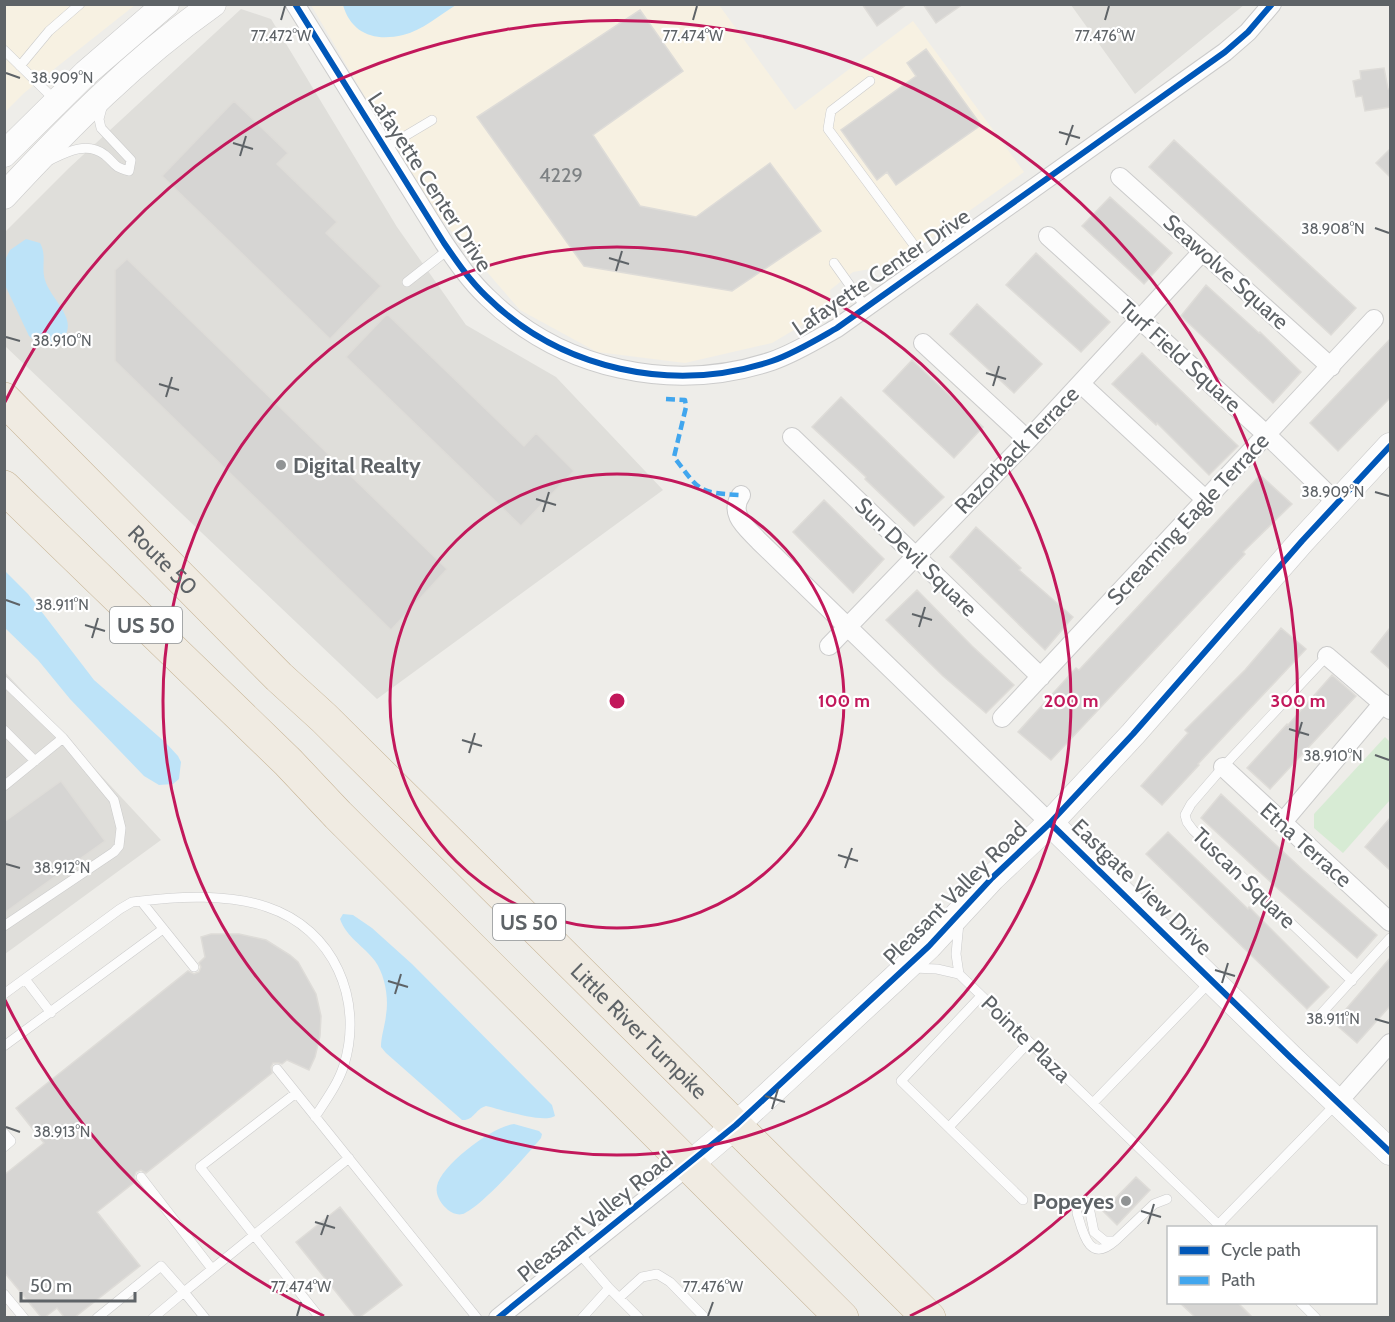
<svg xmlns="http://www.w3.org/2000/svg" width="1395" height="1322" font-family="Cabin,sans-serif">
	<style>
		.commercial { fill: #f7f1e2 }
		.industrial { fill: #dfdeda }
		.green { fill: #d7ebd4 }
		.water { fill: #bde3f8 }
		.building { fill: #d6d5d3; stroke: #dedcd8; stroke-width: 1.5 }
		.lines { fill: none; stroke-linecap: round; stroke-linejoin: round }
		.lane-casing { stroke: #cbcbcb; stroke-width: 10 }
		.street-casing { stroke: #cbcbcb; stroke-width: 20 }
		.secondary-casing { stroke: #cbcbcb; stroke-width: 27 }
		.highway-casing { stroke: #c7b495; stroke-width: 34 }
		.lane { stroke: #fcfcfc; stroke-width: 9 }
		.street { stroke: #fcfcfc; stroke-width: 18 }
		.secondary { stroke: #fcfcfc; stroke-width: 26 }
		.highway { stroke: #f0ebe2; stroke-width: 33 }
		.quiet { stroke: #41a6ee; stroke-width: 4.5; stroke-dasharray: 9 4.5; stroke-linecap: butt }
		.cycleway-casing { stroke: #fff; stroke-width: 10 }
		.cycleway { stroke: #0057b8; stroke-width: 6 }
		.ticks { fill: none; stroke: #5e6367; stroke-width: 2 }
		.ring { fill: none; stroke: #c2185b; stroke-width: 3 }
		.poi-dot { fill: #909394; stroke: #fff; stroke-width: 2 }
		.labels { text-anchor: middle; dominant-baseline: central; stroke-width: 4.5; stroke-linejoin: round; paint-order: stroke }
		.number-label { font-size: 20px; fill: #7d8183 }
		.shield { fill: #fff; stroke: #8e9295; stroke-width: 1.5 }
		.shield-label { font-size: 21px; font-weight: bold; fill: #5e6367 }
		.street-label { font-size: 22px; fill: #5e6367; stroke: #fff }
		.poi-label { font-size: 22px; font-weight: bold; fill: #5e6367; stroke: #fff; text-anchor: start }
		.ticks-label { font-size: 15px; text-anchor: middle; fill: #5e6367; stroke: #fff; stroke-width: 4.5; stroke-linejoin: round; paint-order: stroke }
		.centre { fill: #c2185b; stroke: #fff; stroke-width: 3 }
		.ring-label { font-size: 18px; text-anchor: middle; font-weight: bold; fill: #c2185b; stroke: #fff; stroke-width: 4.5; stroke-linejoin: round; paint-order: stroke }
	</style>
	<rect width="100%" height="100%" fill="#eeede9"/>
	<path class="commercial" d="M5,5H135L24,93L5,112Z
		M311,5H719L795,110L913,21L1024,172L893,265L853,272L830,290L831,308L772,343L685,363L597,352L520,310L428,204Z"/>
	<path class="industrial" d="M1071,5H1244L1135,94Z
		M241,9L271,19L397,227L466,325L556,377L663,490L377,699L5,346L4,233L69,168Z
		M4,671L161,840L5,954H4Z"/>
	<path class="green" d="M1385,737L1390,742V800L1343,853L1314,828V814Z"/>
	<path class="water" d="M343,5V4L456,5C440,15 421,31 403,35C374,42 351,33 343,5Z
		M26,239L40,243C47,255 41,267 45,280C52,303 86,323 55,346C45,347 37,343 29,336L4,283L5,260L10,250Z
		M5,571L28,594L94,680L166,743L178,756L181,762L179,779L173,784L159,785L144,776L70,699L38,660L5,628Z
		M343,914L353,915L372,928L412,964L552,1105L555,1116C543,1124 500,1109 486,1106C475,1109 474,1121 462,1120L386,1053L381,1047C381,1036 385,1026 386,1015C389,998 385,975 375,961C364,946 347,938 340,919Z
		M514,1124L539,1131L542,1134L541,1138C526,1156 484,1204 465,1213C460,1216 453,1214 448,1210C441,1204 435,1195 437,1186C441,1165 493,1126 514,1124Z"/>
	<path class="building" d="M862,4H907L877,26Z
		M923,4H963L936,23Z
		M640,10L683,71L593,135L640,206L696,217L770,163L821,231L732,291L584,266L477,117Z
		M926,49L981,125L896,185L887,172L877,180L841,130L916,76L907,63Z
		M1384,68L1388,89H1390V107L1365,111L1362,96L1356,97L1353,81L1361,79L1360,71Z
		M234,101L288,153L277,164L337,222L326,233L381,286L330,339L162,176Z
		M1174,140L1356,308L1331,335L1149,167Z
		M1390,149V177L1376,163Z
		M1110,197L1172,253L1144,284L1082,226Z
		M1036,253L1110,322L1081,352L1006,285Z
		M127,259L447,569L391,630L115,361V270Z
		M1206,285L1259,333L1260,332L1301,372L1273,403L1181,316Z
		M977,304L1042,364L1014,393L950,334Z
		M387,314L524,446L536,433L574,471L521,526L346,357Z
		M1390,339V398L1338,451L1310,423Z
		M1142,353L1238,446L1209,475L1157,423L1156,425L1112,384Z
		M912,360L983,427L954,458L883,391Z
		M841,397L944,497L914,526L865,479L866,477L812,427Z
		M1260,475L1292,504L1243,552L1245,554L1051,760L1018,732L1076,668L1079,670Z
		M824,500L884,559L853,593L793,532Z
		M976,527L1021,568L1019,570L1073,617L1045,650L950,557Z
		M917,590L972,646L1014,685L986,713L943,676L886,620Z
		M1281,628L1306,649L1198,764L1199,765L1162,805L1141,786L1188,733L1185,730L1245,670Z
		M1390,628V669L1371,652Z
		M1332,675L1356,696L1270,789L1247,768L1287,724L1288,725Z
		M61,781L105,841L4,913V822Z
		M1221,794L1303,870L1377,935L1357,958L1276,887L1201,818Z
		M1390,818V870L1365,847Z
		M1168,832L1248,909L1249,907L1329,987L1307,1009L1146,854Z
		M211,934H239L266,940L290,955L298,962L316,994L321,1016L320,1036L315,1057L309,1070L287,1060L282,1064L279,1063H273L271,1067L272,1073L146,1173L141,1170L136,1172L134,1177L136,1181L97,1212L140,1266L75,1317H64L57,1308L45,1317H41L4,1272V1175L44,1143L16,1108L188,971L194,974L199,972L201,967L199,963L205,957L201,937Z
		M1390,958V1006L1357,1043L1334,1023Z
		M1136,1177L1150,1190L1117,1225L1103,1211Z
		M340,1207L402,1285L360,1317H356L296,1242Z
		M1179,1302H1237L1252,1317H1195Z"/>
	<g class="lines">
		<g class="lane-casing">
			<path id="lane" d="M4,50L55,100
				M20,66L49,31L80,4
				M870,81L831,111L828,129L928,264
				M385,148L432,120
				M50,160C67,152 87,141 105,155C117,165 112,166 129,171L131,160L101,128L99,119L103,104
				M834,263L866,308
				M407,282L449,249
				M1327,656L1223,767L1191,804L1185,815L1187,822L1193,830L1352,981
				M4,681L63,738L4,786
				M4,730L35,761
				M4,926L114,852L119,846L121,828L114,800L63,738
				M194,967L141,901C179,896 230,894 267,907C334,929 364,1000 344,1065C338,1084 326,1100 315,1117
				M913,968L937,969L959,974L1222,1228
				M959,974L956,954L959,923
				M25,979L51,1013
				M4,994L120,909L132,902L141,901
				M981,996L901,1081L1023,1200
				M1320,1015L1390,938
				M4,1046L163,929
				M277,1069L477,1318
				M296,1093L200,1167L320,1318
				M1093,1103L1210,982
				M949,1127L1029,1042
				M4,1133L11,1141L4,1147
				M141,1177L212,1269
				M1088,1202L1094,1232L1105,1241H1115L1154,1204L1167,1199
				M1077,1213C1083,1233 1089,1264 1115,1241
				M1219,1224L1336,1104
				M579,1253L609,1288L639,1318
				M4,1294L24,1318
				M619,1298L642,1277L657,1274L670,1282L705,1318
				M1300,1302L1316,1318
				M97,1318L161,1266L184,1292L153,1318
				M205,1318L184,1292L349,1158
				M582,1318L609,1288"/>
		</g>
		<g class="street-casing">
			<path id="street" d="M295,4L444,243C457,262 470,281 487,297C561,370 673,394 772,361C795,353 816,340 837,328L1225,52L1248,32L1272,4
				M1120,177L1331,367
				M1048,236L1267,435L1337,503
				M923,343L1028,440
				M1081,384L1206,500
				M792,437L1041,677
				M741,495C728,514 746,527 759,541L1050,823
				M829,646L1028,440L1202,252
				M1327,656L1390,710
				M1002,718L1374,319
				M1223,767L1390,922
				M1282,823L1383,703
				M1338,1102L1390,1043
				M498,1318L688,1166"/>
		</g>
		<g class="secondary-casing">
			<path id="secondary" d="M4,154L86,73L166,4
				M4,196C70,125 134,60 213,4
				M1050,823L1290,1057L1390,1152
				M688,1166L736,1125L893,980L929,946L992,878L1050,823L1133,734L1302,541L1390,446"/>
		</g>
		<g class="highway-casing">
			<g id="highway">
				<path id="s1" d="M4,399L279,677L324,718L929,1318"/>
				<path d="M4,487L288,762L338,815L842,1318"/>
			</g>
		</g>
		<use href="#lane" class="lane"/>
		<use href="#street" class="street"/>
		<use href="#secondary" class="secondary"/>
		<use href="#highway" class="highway"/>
		<path class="quiet" d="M666,399L685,400L686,407L674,457C700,491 697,493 741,495"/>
		<g class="cycleway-casing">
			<path id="cycleway" d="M295,4L444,243C457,262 470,281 487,297C561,370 673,394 772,361C795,353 816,340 837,328L1225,52L1248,32L1272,4
				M1050,823L1290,1057L1390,1152
				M498,1318L736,1125L929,946L992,878L1050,823L1133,734L1302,541L1390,446"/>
		</g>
		<use href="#cycleway" class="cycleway"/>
	</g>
	<path class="ticks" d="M281,20L285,6M693,20L697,6M1105,20L1109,6M6,73L20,78M1059,132L1080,138M233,143L253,149M1066,145L1073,125M240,156L246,136M1375,228L1389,233M609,258L629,264M616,271L622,251M6,337L20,341M986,373L1006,379M159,384L179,390M993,386L999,366M166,397L172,377M1375,492L1389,496M536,499L556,505M543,512L549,492M6,600L20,605M912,614L932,620M85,625L105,631M919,627L925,607M92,638L98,618M1289,729L1309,735M462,740L482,746M1296,742L1302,722M469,753L475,733M1375,755L1389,760M838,855L858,861M6,864L20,868M845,868L852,848M1215,970L1235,976M388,981L408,987M1222,983L1228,963M395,994L401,974M1375,1019L1389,1023M765,1096L785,1102M772,1109L778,1089M6,1127L20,1132M1141,1211L1161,1217M315,1222L335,1228M1148,1224L1154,1204M321,1235L328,1215M297,1316L301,1302M708,1316L713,1302"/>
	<g class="ring">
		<circle cx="617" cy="701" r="227"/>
		<circle cx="617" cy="701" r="454"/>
		<path d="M324 1316A681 681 0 0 1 5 1000M5 402A681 681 0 1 1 910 1316"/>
	</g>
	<g class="poi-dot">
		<circle cx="281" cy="465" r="6"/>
		<circle cx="1126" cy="1201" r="6"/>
	</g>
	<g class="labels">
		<g class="number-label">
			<text x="561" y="175">4229</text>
		</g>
		<g class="shield">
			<rect x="110" y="607" width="72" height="36" rx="4.5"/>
			<rect x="493" y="904" width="72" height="36" rx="4.5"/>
		</g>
		<g class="shield-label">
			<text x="146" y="625">US 50</text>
			<text x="529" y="922">US 50</text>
		</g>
		<g class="street-label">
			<text transform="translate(430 182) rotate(57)">Lafayette Center Drive</text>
			<text transform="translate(881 272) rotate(-34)">Lafayette Center Drive</text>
			<text transform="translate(1226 272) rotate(42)">Seawolve Square</text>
			<text transform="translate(1180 356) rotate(42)">Turf Field Square</text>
			<text transform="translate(1017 450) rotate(-46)">Razorback Terrace</text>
			<text transform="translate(1188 519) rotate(-47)">Screaming Eagle Terrace</text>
			<text transform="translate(916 557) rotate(44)">Sun Devil Square</text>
			<text stroke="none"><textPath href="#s1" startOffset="226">Route 50</textPath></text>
			<text transform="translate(1306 845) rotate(42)">Etna Terrace</text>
			<text transform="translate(1244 878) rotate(44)">Tuscan Square</text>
			<text transform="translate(1142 887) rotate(44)">Eastgate View Drive</text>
			<text transform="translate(955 893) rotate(-45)">Pleasant Valley Road</text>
			<text stroke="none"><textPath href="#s1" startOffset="896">Little River Turnpike</textPath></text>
			<text transform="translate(1026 1039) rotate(44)">Pointe Plaza</text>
			<text transform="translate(595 1217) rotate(-39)">Pleasant Valley Road</text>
		</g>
		<g class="poi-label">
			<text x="293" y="465">Digital Realty</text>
			<text x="1114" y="1201" text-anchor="end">Popeyes</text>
		</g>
	</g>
	<g class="ticks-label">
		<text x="281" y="41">77.472°W</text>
		<text x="693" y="41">77.474°W</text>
		<text x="1105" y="41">77.476°W</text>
		<text x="62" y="83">38.909°N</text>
		<text x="1333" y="234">38.908°N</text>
		<text x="62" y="346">38.910°N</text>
		<text x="1333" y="497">38.909°N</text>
		<text x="62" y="610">38.911°N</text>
		<text x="1333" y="761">38.910°N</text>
		<text x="62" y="873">38.912°N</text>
		<text x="1333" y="1024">38.911°N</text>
		<text x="62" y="1137">38.913°N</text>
		<text x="301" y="1292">77.474°W</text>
		<text x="713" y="1292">77.476°W</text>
	</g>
	<circle cx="617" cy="701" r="9" class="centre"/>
	<g class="ring-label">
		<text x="844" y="707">100 m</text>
		<text x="1071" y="707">200 m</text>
		<text x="1298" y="707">300 m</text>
	</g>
	<rect width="1395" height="1322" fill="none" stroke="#5e6367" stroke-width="12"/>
	<rect x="1167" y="1226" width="210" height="78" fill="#ffffff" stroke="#bfc1c2" stroke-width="1.5"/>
	<rect x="1179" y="1246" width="30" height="9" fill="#0057b8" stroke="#bfc1c2" stroke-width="1.5"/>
	<text x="1221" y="1256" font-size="18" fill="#5e6367">Cycle path</text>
	<rect x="1179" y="1276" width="30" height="9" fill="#41a6ee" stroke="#bfc1c2" stroke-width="1.5"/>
	<text x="1221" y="1286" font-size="18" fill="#5e6367">Path</text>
	<path d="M21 1292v9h114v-9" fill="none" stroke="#5e6367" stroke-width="3"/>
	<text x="30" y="1292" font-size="18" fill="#5e6367" stroke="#ffffff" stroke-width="4.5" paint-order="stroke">50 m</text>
</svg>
